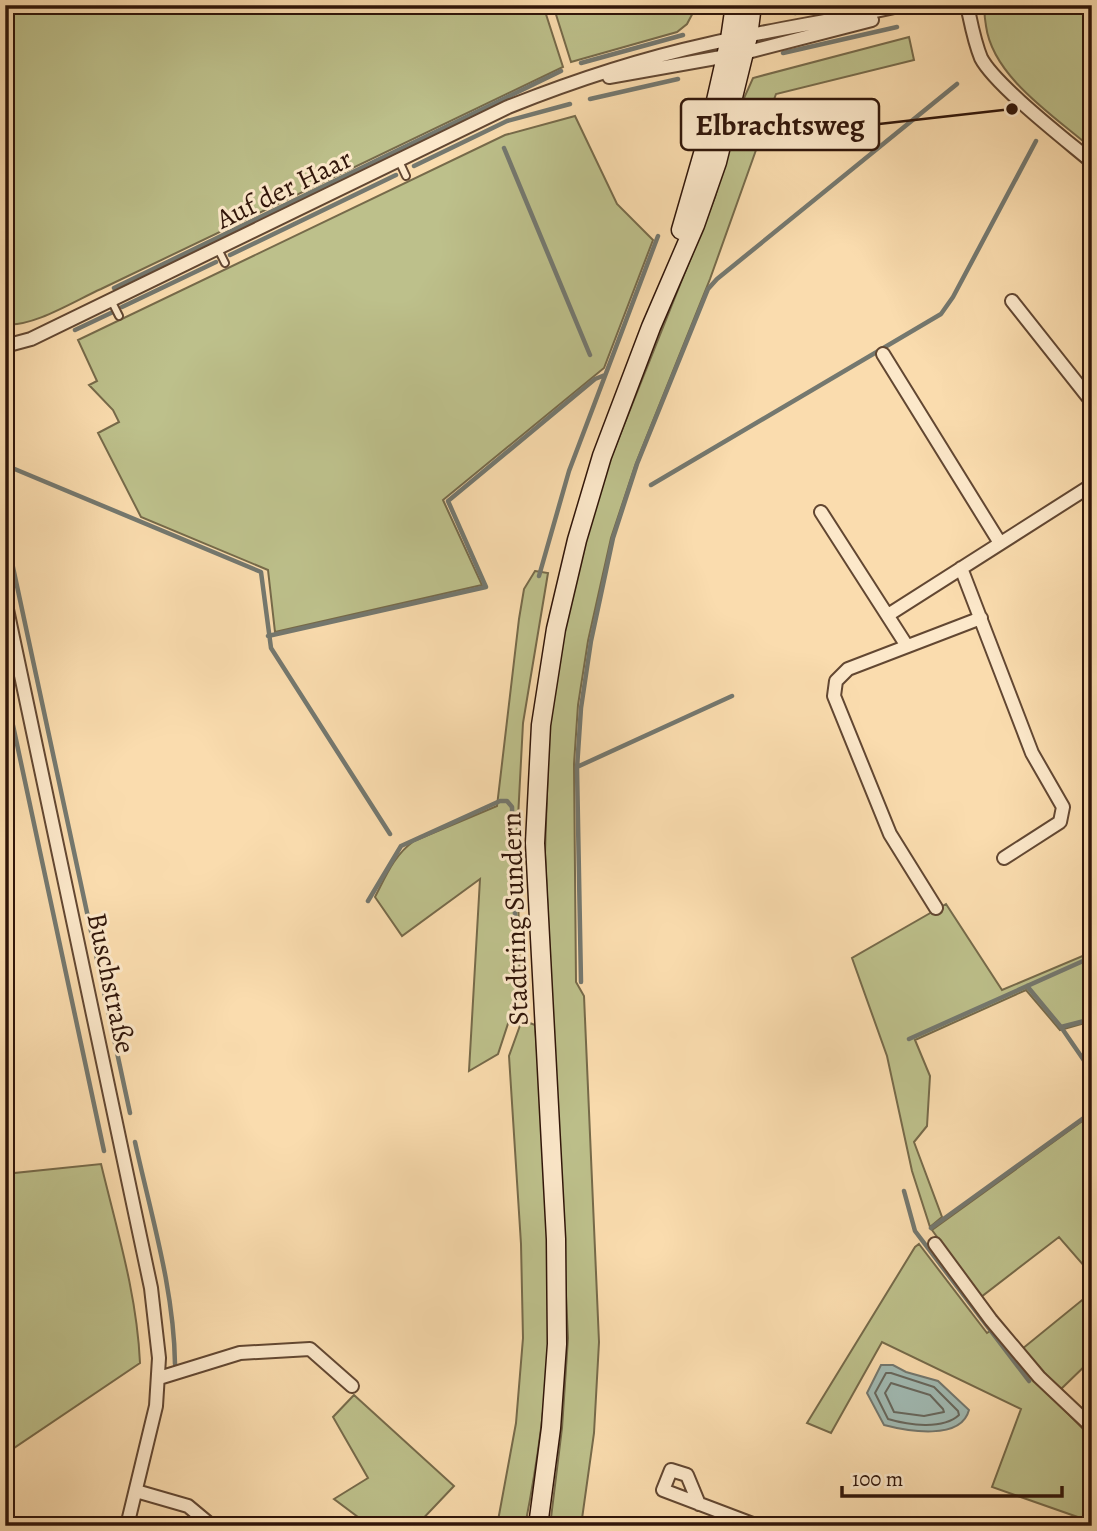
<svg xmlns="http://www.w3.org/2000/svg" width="1097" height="1531" font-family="Alegreya,serif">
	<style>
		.green { fill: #bdc08b; stroke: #766a4a; stroke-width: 2 }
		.water { fill: #a1bab3; stroke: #74786f; stroke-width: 2 }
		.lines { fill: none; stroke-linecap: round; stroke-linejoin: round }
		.shore { stroke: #68685e; stroke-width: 2 }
		.stream { stroke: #74786f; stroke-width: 4.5 }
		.service-casing { stroke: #624732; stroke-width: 10 }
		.minor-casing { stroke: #624732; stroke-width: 16 }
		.secondary-casing { stroke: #301509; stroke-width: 21 }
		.service { stroke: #fce8ca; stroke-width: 6 }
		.minor { stroke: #fce8ca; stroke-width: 12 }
		.secondary { stroke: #fce8ca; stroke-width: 18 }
		.labels { text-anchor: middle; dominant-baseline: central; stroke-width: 6; stroke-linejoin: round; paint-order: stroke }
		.street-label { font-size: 28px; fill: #301509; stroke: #fce8ca }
		.leader { fill: none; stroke: #301509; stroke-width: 2.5 }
		.callout-dot { fill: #301509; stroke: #fce8ca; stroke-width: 2.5 }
		.callout { fill: #fce8ca; stroke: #301509; stroke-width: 2.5 }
		.callout-label { font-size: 30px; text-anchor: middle; font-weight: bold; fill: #301509 }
	</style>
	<rect width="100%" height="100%" fill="#fadcae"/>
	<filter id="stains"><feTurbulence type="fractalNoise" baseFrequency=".00286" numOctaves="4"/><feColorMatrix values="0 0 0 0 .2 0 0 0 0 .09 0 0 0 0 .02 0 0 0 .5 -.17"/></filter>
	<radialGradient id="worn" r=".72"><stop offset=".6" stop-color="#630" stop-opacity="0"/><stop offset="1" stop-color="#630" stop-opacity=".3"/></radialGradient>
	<path class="green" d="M5,5H543L563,67L101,289C76,300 32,328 5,324Z
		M553,5H697L687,24L677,32L571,62Z
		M987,5H1092L1090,147C1054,116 993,77 986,26C985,18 983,12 987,5Z
		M909,37L914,60L776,94L710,279L636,463L611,538L588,641L578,705L574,764L576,982L584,996L599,1342L594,1433L581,1526H550L562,1428L568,1338L545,854L549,732L564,631L583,545L610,460L715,197L740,107L753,78Z
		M575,116L617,204L653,240L604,368L443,500L482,585L275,632L268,570L141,517L98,433L119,422L113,410L89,385L97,381L78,340L505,135Z
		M535,571L548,573L523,723L517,837L520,987L498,1054L469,1071L480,879L402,936L375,897C386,876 394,855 414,841L497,806L519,619L524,589Z
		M946,904L1002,990L1092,952V1021L1060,1030L1026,990L915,1040L930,1076L927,1126L914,1142L942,1217L930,1227L912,1171L887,1056L852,958Z
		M522,1020L535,1025C543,1130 553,1235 549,1340C546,1402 537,1465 525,1526H497L516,1423L523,1338L521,1244L509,1056Z
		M1092,1114V1275L1059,1237L981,1297L932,1230Z
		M101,1164C117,1230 137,1295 140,1363L5,1454V1174Z
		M919,1244L987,1333L993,1329L1036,1381L1092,1438V1522L992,1487L1021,1409L882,1342L831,1433L807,1423L915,1247Z
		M1092,1292V1359L1060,1390L1022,1349Z
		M354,1395L454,1486L416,1526H370L334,1499L368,1478L333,1417Z"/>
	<path class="water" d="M881,1365H893L906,1372L938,1381L969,1410C961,1441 907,1431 884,1425L867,1393Z"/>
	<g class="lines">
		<path class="shore" d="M886,1373H891L934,1387L958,1411L959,1415C943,1430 908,1425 888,1419L875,1393Z
			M891,1383L930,1395L943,1409L944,1412L924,1416L894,1412L885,1393Z"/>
		<path class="stream" d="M795,13L832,5
			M783,53L897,27
			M581,63L683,35
			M590,99L678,79
			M504,148L590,355
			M414,166L507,121L570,104
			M230,255L396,175
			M114,288L561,71
			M122,307L216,262
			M75,330L113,312
			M5,465L261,572L271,648L390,834
			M651,485L941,314L953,297L1036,141
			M5,530L130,1113
			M539,576L569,471L658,236
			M268,636L486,587L448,501L595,379L605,375
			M5,688L104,1151
			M577,767L732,696
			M368,901L401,846L500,801H507L512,807L516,951
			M581,982L577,768L581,708L591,641L613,538L637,464L708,289L717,279L957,84
			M1027,986L1061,1027L1092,1072
			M1061,1027L1092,1019
			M909,1039L1092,957
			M135,1142C151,1215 174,1289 175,1364
			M904,1191L915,1231L1029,1381
			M931,1228L1092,1112"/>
		<g class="service-casing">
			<path id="service" d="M399,161L406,176
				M218,249L225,263
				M111,300L119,316"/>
		</g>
		<g class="minor-casing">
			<path id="minor" d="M967,5C971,23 974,41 981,58C995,85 1066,140 1092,162
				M609,77L744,53L872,20
				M1012,301L1092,402
				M5,346L31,339L508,107C573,81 640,59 708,44C773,29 839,20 903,5
				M883,354L1000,543
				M821,512L907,646
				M961,568L1032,753L1063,807L1060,822L1004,858
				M5,600L151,1288L159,1358L156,1406L127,1526
				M888,615L1092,485
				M936,908L890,834L834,696L836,681L848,669L981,618
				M935,1244L991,1320L1039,1377L1092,1427
				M159,1378L240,1353L310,1349L352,1386
				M136,1491L188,1506L212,1526
				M699,1504L687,1475L671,1470L663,1490L758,1526"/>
		</g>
		<g class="secondary-casing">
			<path id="secondary" d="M681,230L707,140L730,39L735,5
				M538,1526L551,1428L557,1344L556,1239L535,843L541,725L556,629L577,540L602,456L651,327L695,225L717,162L748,36L752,5"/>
		</g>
		<use href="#service" class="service"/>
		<use href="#minor" class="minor"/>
		<use href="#secondary" class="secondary"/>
	</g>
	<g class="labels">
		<g class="street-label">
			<text transform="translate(284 189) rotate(-26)">Auf der Haar</text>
			<text transform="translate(515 919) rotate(-92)">Stadtring Sundern</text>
			<text transform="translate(111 983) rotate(78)">Buschstraße</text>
		</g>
	</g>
	<path class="leader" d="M1012 109L879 124"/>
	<circle class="callout-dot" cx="1012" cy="109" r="7"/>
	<rect class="callout" x="681" y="99" width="198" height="51" rx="7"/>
	<g class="callout-label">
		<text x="780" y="135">Elbrachtsweg</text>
	</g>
	<rect width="1097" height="1531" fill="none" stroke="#fadcae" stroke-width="28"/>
	<rect x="7" y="7" width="1083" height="1517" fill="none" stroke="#301509" stroke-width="3.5"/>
	<rect x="14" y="14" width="1069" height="1503" fill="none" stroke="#301509" stroke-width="2"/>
	<path d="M842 1486v10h220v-10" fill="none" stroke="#301509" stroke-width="3.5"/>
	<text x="852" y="1486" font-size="21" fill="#301509" stroke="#fce8ca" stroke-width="5" paint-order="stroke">100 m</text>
	<rect width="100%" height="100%" filter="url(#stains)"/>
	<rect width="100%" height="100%" fill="url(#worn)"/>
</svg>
